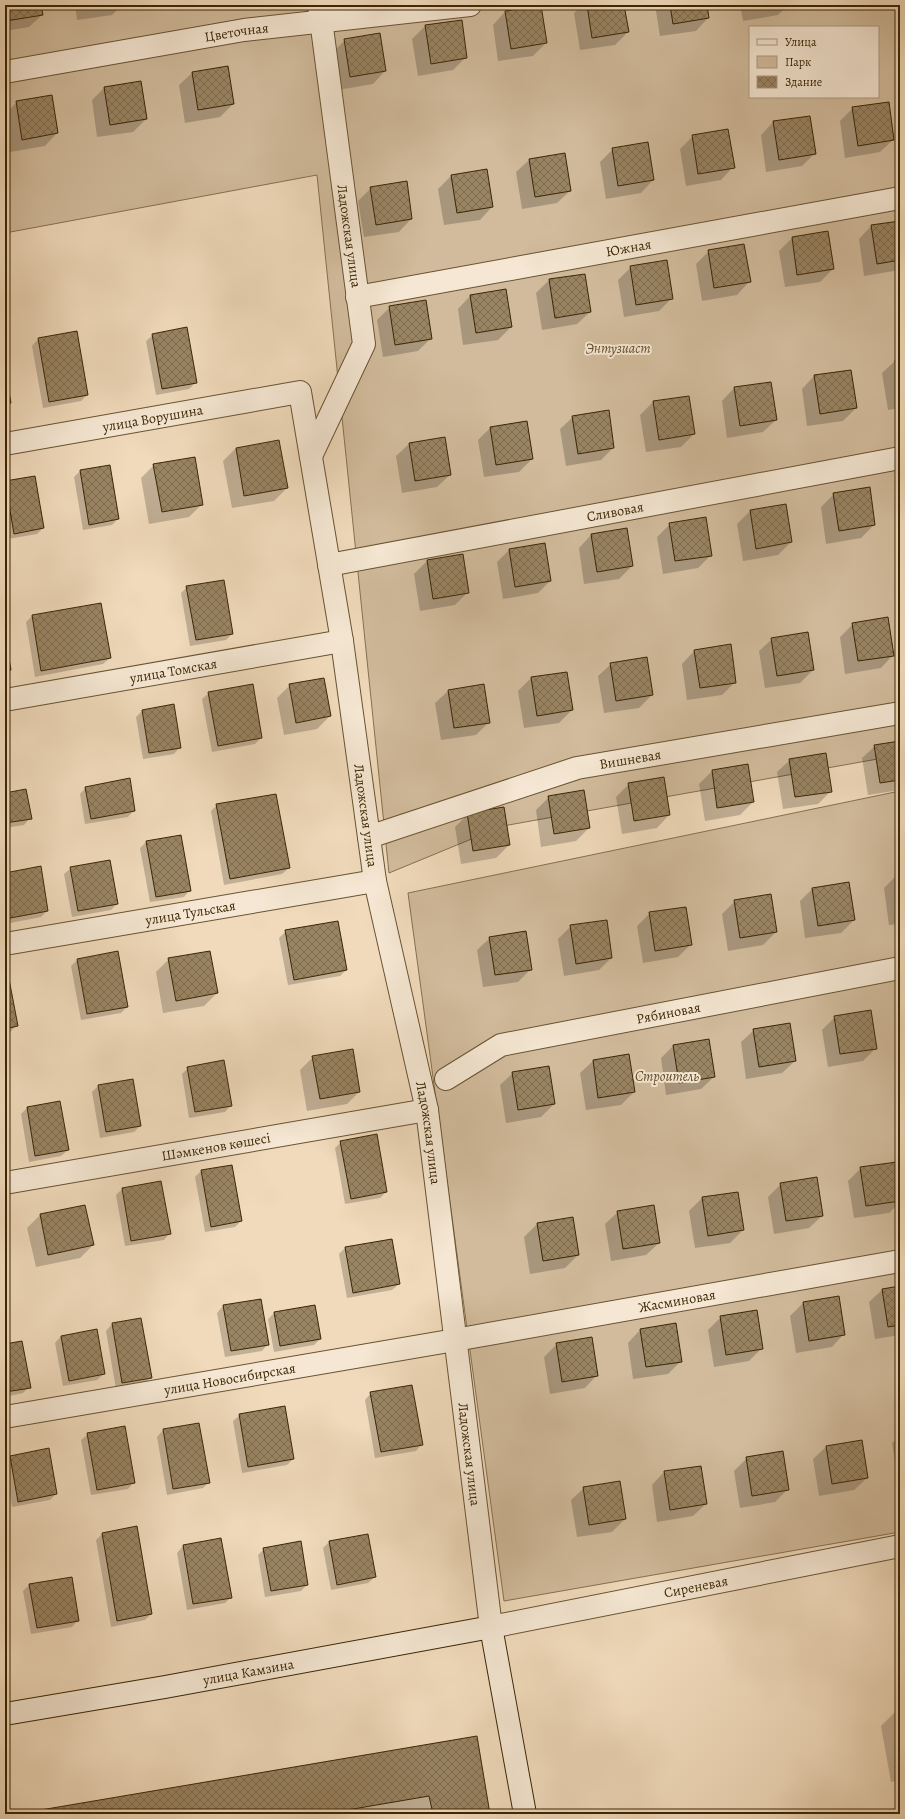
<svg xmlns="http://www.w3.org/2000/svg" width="905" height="1819" font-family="Alegreya,serif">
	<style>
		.green { fill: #d1bb9c; stroke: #867050; fill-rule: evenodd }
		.shadow { fill: #0003 }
		.building { fill: url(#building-cross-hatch); stroke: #3b2603 }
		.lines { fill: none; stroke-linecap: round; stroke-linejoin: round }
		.street-casing { stroke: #685331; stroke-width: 24 }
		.secondary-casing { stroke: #3b2603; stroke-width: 24 }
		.street { stroke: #f5e7d3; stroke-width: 22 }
		.secondary { stroke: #f5e7d3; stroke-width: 22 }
		.labels { text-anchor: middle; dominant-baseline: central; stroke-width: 4; stroke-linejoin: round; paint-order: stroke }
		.street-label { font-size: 14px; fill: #3b2603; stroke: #f5e7d3 }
		.park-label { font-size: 14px; font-style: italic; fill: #604b29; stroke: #f5e7d3 }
	</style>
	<defs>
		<pattern id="building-cross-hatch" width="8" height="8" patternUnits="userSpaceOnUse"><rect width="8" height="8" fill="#998463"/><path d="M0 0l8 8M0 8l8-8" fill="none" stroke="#7e6c4f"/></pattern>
	</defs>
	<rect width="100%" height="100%" fill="#f0dabb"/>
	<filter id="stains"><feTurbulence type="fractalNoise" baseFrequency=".005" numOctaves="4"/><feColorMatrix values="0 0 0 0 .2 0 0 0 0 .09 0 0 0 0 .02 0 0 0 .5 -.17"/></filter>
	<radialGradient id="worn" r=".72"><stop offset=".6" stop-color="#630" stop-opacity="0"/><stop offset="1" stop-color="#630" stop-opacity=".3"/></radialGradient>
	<path class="green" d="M5,5H900V755L503,826L389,873L317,175L5,233ZM750,27H878V97H750Z
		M900,791V1532L504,1601L408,893Z"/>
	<path class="shadow" d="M5,5H40L42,15L29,27L5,31Z
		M75,5H122L112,15L77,20Z
		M583,5H623L628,32L615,45L580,50L574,13Z
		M655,5H706L708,18L696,31L660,36Z
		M740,5H788L778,15L743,21Z
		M822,5H848L822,9Z
		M505,12L546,43L533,56L498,61L493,25Z
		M425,26L466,57L453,70L418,76L412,39Z
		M380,34L385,71L373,84L338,90L332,53L345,40Z
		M192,73L233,104L220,117L185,123L179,85Z
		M104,88L146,119L133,132L97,137L92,100Z
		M52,96L57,133L45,146L10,152L5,114L17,102Z
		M853,108L893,140L880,152L845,158L840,121Z
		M773,122L814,154L802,166L766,172L761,135Z
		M693,136L733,167L721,180L686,186L680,149Z
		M613,149L653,180L641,193L606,199L600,162Z
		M529,160L570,191L557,203L522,209L516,172Z
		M451,176L492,207L480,220L444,225L438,189Z
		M371,188L411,219L399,232L364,237L358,201Z
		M900,222V270L864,276L859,239L871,226Z
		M792,238L833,269L820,282L785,287L779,251Z
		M709,251L749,282L737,295L702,301L696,264Z
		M631,267L672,298L659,311L624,317L618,280Z
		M584,275L590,312L577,324L542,330L536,293L549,280Z
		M470,296L511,327L498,340L463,345L458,309Z
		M390,307L431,338L418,351L383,357L377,320Z
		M76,333L87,395L81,401L43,408L32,346L38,339Z
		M153,335L195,383L189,389L156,395L146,341Z
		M900,360V408L888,410L882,373L895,361Z
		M814,376L856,408L843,421L807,426L802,389Z
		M734,388L776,420L763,432L727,438L722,401Z
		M688,397L694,434L681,447L646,452L640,415L653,402Z
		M573,417L613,448L601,460L566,466L560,429Z
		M490,428L532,459L519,472L484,477L478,440Z
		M444,438L450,475L437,487L402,493L396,456L409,444Z
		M236,448L287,488L274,501L232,508L223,461Z
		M154,465L202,504L189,517L149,524L141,478Z
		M80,471L118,519L112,525L83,530L74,477Z
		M35,477L43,528L37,534L8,539L5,524V482Z
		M834,494L874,525L861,538L826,544L821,507Z
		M786,506L791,542L778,555L743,561L737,524L750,511Z
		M670,524L711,555L698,568L663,574L657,537Z
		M591,535L632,566L619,579L584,584L579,548Z
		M509,550L550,581L538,593L503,599L497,562Z
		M462,555L468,592L455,605L420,611L414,574L427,561Z
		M187,587L232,634L226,640L190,646L181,593Z
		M100,604L110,658L103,664L35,677L26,622L32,616Z
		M853,624L893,655L881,668L845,674L840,637Z
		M772,639L813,670L800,683L765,688L759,651Z
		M694,651L735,682L722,695L687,700L682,664Z
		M611,664L652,695L639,708L604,713L598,676Z
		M566,673L572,710L559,723L524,728L518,691L531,678Z
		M290,685L330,716L317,729L284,735L277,698Z
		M483,685L489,722L476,735L441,740L435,703L448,691Z
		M209,693L261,738L255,744L212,752L202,699Z
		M173,705L180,747L174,754L143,759L136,717L142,711Z
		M900,742V790L868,795L862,758L875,746Z
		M790,760L831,791L818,804L783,809L777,772Z
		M747,765L753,802L740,815L705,821L699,784L712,771Z
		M629,784L669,815L657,828L622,834L616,797Z
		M86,787L134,810L128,817L85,824L80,794Z
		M5,794L30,818L24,825L5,828Z
		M549,797L589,828L576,841L541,847L536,810Z
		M217,805L289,868L282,874L224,885L211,811Z
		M468,814L509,845L496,858L461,864L455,827Z
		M146,842L190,890L184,897L150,902L140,848Z
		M71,868L117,904L111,910L72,917L64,874Z
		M5,874L47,911L41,917L5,924Z
		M900,875V924L889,925L884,888L896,876Z
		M812,889L854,920L841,933L805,938L800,901Z
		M735,901L776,932L763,945L728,951L722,914Z
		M650,913L690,945L678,957L643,963L637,926Z
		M571,926L611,958L599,970L564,976L558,939Z
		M286,931L346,970L340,976L288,985L279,938Z
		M490,938L531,969L518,982L483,987L477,950Z
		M169,959L217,993L204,1006L163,1013L156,972Z
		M77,960L127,1007L121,1013L81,1020L71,966Z
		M5,976L16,1026L10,1032L5,1033Z
		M835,1017L876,1048L863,1061L828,1067L822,1030Z
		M754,1030L795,1061L782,1073L746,1079L741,1042Z
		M673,1046L714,1077L701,1089L666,1095L661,1058Z
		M628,1055L634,1092L621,1105L586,1110L580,1073L593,1061Z
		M313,1057L359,1092L347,1104L307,1111L300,1070Z
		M188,1068L231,1105L225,1112L189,1118L182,1074Z
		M513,1073L554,1104L541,1117L506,1123L500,1085Z
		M98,1086L140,1126L134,1132L100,1138L92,1092Z
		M27,1108L68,1150L61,1156L29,1162L21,1114Z
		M341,1142L386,1192L380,1198L345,1204L335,1148Z
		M861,1168L900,1189V1202L889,1213L854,1218L848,1181Z
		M201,1171L241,1221L235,1227L205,1232L195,1177Z
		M781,1184L822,1216L809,1228L774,1234L768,1197Z
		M122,1189L170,1233L164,1240L125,1246L116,1195Z
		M737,1193L743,1230L730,1243L695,1248L689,1211L702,1198Z
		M85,1206L93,1245L80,1258L36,1267L27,1228L40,1215Z
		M618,1212L659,1243L646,1255L611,1261L605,1224Z
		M537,1224L578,1255L565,1268L530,1274L524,1237Z
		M345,1248L399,1284L392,1290L347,1298L339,1254Z
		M900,1287V1335L875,1339L869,1302L882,1290Z
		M839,1298L844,1334L832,1347L796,1353L790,1316L803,1303Z
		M223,1306L268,1344L262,1351L225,1357L217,1313Z
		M274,1313L320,1339L314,1345L274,1352L268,1319Z
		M721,1317L762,1348L749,1361L714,1367L708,1330Z
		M140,1319L151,1377L144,1384L116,1389L106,1331L112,1324Z
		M640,1330L681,1361L668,1374L633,1379L628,1343Z
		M61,1336L104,1374L97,1380L63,1386L55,1343Z
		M557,1344L597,1375L585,1388L550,1394L544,1357Z
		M5,1345L29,1387L23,1393L5,1397Z
		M371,1393L422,1444L416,1451L375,1458L365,1400Z
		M240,1415L293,1459L287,1465L242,1473L233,1421Z
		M198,1424L209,1482L203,1488L167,1495L157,1437L163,1430Z
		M88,1434L134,1482L128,1489L91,1495L81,1440Z
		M900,1436V1480L898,1481L892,1443Z
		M861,1441L867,1478L854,1490L819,1496L813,1459L826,1447Z
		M11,1456L56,1494L50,1500L12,1507L5,1466V1462Z
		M747,1458L788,1489L775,1502L740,1508L734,1471Z
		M664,1472L706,1504L693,1516L657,1522L652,1485Z
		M584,1488L625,1519L612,1532L577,1537L571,1500Z
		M102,1534L151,1614L145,1620L111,1627L96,1540Z
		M367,1535L375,1577L368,1583L331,1590L323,1548L329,1542Z
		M183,1546L231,1597L225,1603L187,1610L177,1553Z
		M264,1549L307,1585L301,1591L265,1597L258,1555Z
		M29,1585L78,1620L72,1627L31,1634L23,1591Z
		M900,1707V1780L891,1782L881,1726Z
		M476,1737L489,1814H23Z"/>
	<path class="building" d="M5,5H41L43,15L6,21Z
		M89,5H110L90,8Z
		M541,5L547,43L511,49L505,11Z
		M587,5H624L629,32L592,38Z
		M670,5H707L709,18L673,24Z
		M755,5H776L755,8Z
		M462,20L467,58L431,64L425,25Z
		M380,33L386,71L350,77L344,39Z
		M228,66L234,104L198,110L192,72Z
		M141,81L147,119L110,125L104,87Z
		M52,95L58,133L22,140L16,101Z
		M889,102L894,140L858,146L852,107Z
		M810,116L816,154L779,160L773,121Z
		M728,129L735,168L698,174L692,135Z
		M648,142L654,180L618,186L612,148Z
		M565,153L571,191L535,197L529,159Z
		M487,169L493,207L457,213L451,175Z
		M407,181L412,219L376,225L370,187Z
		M900,221V260L877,264L871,225Z
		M828,231L834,269L797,275L792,237Z
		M744,244L751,282L714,288L708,250Z
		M667,260L673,299L636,305L630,266Z
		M585,274L591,312L555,318L549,279Z
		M506,289L512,327L476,333L470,295Z
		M426,300L432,339L395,345L389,306Z
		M187,327L197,383L162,389L152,334Z
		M77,331L88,395L49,402L38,338Z
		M900,359V393L895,360Z
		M5,370L11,403L5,404Z
		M851,370L857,408L820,414L814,375Z
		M771,382L777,420L740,426L734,387Z
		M689,396L695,434L659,440L653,401Z
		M609,410L614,448L578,454L572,416Z
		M527,421L533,459L496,465L490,427Z
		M445,437L451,475L415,481L409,443Z
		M279,440L288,488L244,496L236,448Z
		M195,457L203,505L162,512L153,464Z
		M110,465L119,519L89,525L80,470Z
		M35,476L44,528L14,534L5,481Z
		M870,487L875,525L839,531L833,493Z
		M786,504L792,542L756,549L750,510Z
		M706,517L712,556L675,561L669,523Z
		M627,528L633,566L597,572L591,534Z
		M545,543L551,581L515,587L509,549Z
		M463,554L469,593L433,599L427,560Z
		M224,580L233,634L196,640L186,586Z
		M101,603L111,658L41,671L32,615Z
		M888,617L894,656L858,661L852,623Z
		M808,632L814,670L777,676L771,638Z
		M5,635L11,670L5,672Z
		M731,644L736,683L700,688L694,650Z
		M647,657L653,695L616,701L610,663Z
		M567,672L573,710L537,716L531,677Z
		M324,678L331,716L296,723L289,684Z
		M253,684L262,738L218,746L208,692Z
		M484,684L490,723L454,728L448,690Z
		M174,704L181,748L149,753L142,710Z
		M900,741V780L880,783L874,745Z
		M826,753L832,792L795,797L789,759Z
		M748,764L754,802L717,808L712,770Z
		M664,777L670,815L634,821L628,783Z
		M130,778L135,811L91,819L85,787Z
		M26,789L32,819L5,823V793Z
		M584,790L590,828L554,834L548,796Z
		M276,794L290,868L230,879L216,804Z
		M504,807L510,845L473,851L467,813Z
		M181,835L191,891L156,897L146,841Z
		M110,860L118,904L78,911L70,867Z
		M41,866L48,911L5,919V873Z
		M900,874V901L896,875Z
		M849,882L855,920L818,926L812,888Z
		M771,894L777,932L740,938L734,900Z
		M686,907L692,945L655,951L649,912Z
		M607,920L612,958L576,964L570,925Z
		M338,921L347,970L294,980L285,930Z
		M526,931L532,970L495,975L489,937Z
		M118,951L128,1007L87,1014L77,959Z
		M210,951L218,993L176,1001L168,958Z
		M8,974L18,1026L5,1029V975Z
		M871,1010L877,1049L840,1054L834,1016Z
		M790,1023L796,1061L759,1067L753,1029Z
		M709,1039L715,1077L679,1083L673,1045Z
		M353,1049L360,1092L320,1099L312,1056Z
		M629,1054L635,1092L598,1098L593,1060Z
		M224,1060L232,1106L195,1112L187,1067Z
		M549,1066L555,1104L518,1110L512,1072Z
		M133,1079L141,1126L106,1132L98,1085Z
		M60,1101L69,1150L35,1156L27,1107Z
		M377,1134L387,1192L351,1199L340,1141Z
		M897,1162L900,1183V1201L866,1206L860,1167Z
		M232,1165L242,1221L211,1227L201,1170Z
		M817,1177L823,1216L786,1221L780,1183Z
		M161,1181L171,1234L131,1241L122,1188Z
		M738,1192L744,1230L708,1236L702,1197Z
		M85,1205L94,1245L48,1255L40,1214Z
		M654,1205L660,1243L623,1249L617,1211Z
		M573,1217L579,1255L543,1261L537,1223Z
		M5,1235L9,1259L5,1260Z
		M392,1239L400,1284L353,1293L345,1247Z
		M900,1286V1325L888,1327L882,1289Z
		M839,1296L845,1335L809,1341L803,1302Z
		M261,1299L269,1345L231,1351L223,1305Z
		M315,1305L321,1339L280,1346L274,1312Z
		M757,1310L763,1349L726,1355L720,1316Z
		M141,1318L152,1378L122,1383L112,1323Z
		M676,1323L682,1362L646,1367L640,1329Z
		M97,1329L105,1374L69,1381L61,1336Z
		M592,1337L598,1376L562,1382L556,1343Z
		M22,1341L31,1388L5,1392V1344Z
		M412,1385L423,1445L381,1452L370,1392Z
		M285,1406L294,1459L248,1467L239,1414Z
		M199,1423L210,1483L173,1489L163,1429Z
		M125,1426L135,1483L97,1490L87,1433Z
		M862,1440L868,1478L832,1484L826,1446Z
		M49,1448L57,1494L18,1502L10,1456Z
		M783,1451L789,1490L752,1496L746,1457Z
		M701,1466L707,1504L670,1510L664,1471Z
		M620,1481L626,1519L589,1525L583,1487Z
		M137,1526L152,1614L117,1621L102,1533Z
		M368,1534L376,1577L337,1585L329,1541Z
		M221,1538L232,1598L193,1604L183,1545Z
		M301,1541L308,1585L271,1591L263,1548Z
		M72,1577L79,1621L37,1628L29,1584Z
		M477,1736L490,1814H433L429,1796L324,1814H17Z"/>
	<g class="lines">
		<g class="street-casing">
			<g id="street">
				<path id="s1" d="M5,72L244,30L470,5"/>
				<path id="s2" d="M357,297L900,198"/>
				<path id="s3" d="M5,444L300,392L342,641L375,881L427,1110L491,1627L900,1546"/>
				<path d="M311,456L364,344L319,5"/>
				<path id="s4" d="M329,565L900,458"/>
				<path id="s5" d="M5,700L342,641"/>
				<path id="s6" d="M369,837L577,768L900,713"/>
				<path id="s7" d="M5,944L375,881"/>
				<path id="s8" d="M446,1079L501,1045L900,968"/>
				<path id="s9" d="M5,1183L427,1110"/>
				<path id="s10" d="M5,1417L455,1340L900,1261"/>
			</g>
		</g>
		<g class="secondary-casing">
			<g id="secondary">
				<path id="s11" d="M5,1714L165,1687L491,1627L525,1814"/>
			</g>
		</g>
		<use href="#street" class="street"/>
		<use href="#secondary" class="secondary"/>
	</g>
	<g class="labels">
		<g class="street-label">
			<text stroke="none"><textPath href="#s1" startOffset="235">Цветочная</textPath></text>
			<text transform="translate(349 236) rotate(82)">Ладожская улица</text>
			<text stroke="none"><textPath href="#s2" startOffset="276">Южная</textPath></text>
			<text stroke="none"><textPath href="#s3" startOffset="150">улица Ворушина</textPath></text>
			<text stroke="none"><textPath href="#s4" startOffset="291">Сливовая</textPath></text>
			<text stroke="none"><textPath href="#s5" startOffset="171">улица Томская</textPath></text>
			<text stroke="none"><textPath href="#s6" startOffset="273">Вишневая</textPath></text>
			<text stroke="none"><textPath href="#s3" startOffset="728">Ладожская улица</textPath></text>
			<text stroke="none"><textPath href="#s7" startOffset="188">улица Тульская</textPath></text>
			<text stroke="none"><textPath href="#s8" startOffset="235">Рябиновая</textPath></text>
			<text stroke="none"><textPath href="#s3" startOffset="1052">Ладожская улица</textPath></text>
			<text stroke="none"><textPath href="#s9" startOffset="214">Шәмкенов көшесі</textPath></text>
			<text stroke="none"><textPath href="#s10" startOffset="682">Жасминовая</textPath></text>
			<text stroke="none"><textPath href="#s10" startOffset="228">улица Новосибирская</textPath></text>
			<text stroke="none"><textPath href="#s3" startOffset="1376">Ладожская улица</textPath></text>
			<text stroke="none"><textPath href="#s3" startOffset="1759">Сиреневая</textPath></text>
			<text stroke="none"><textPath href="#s11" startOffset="247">улица Камзина</textPath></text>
		</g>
		<g class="park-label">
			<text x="618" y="348">Энтузиаст</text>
			<text x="667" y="1076">Строитель</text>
		</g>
	</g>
	<rect width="905" height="1819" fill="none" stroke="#f0dabb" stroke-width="20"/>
	<rect x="6" y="6" width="893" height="1807" fill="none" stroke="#3b2603" stroke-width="2"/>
	<rect x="10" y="10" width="885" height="1799" fill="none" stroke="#3b2603"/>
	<rect x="749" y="26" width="130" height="72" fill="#f5e7d3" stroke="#ab9a80"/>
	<rect x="757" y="39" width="20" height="6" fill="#f5e7d3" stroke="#ab9a80"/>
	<text x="785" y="46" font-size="12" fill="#3b2603">Улица</text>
	<rect x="757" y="56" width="20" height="12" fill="#d1bb9c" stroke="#ab9a80"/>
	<text x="785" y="66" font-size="12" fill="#3b2603">Парк</text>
	<rect x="757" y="76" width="20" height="12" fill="url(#building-cross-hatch)" stroke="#ab9a80"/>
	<text x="785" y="86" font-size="12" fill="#3b2603">Здание</text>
	<rect width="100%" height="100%" filter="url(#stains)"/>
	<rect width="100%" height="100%" fill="url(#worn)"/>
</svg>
